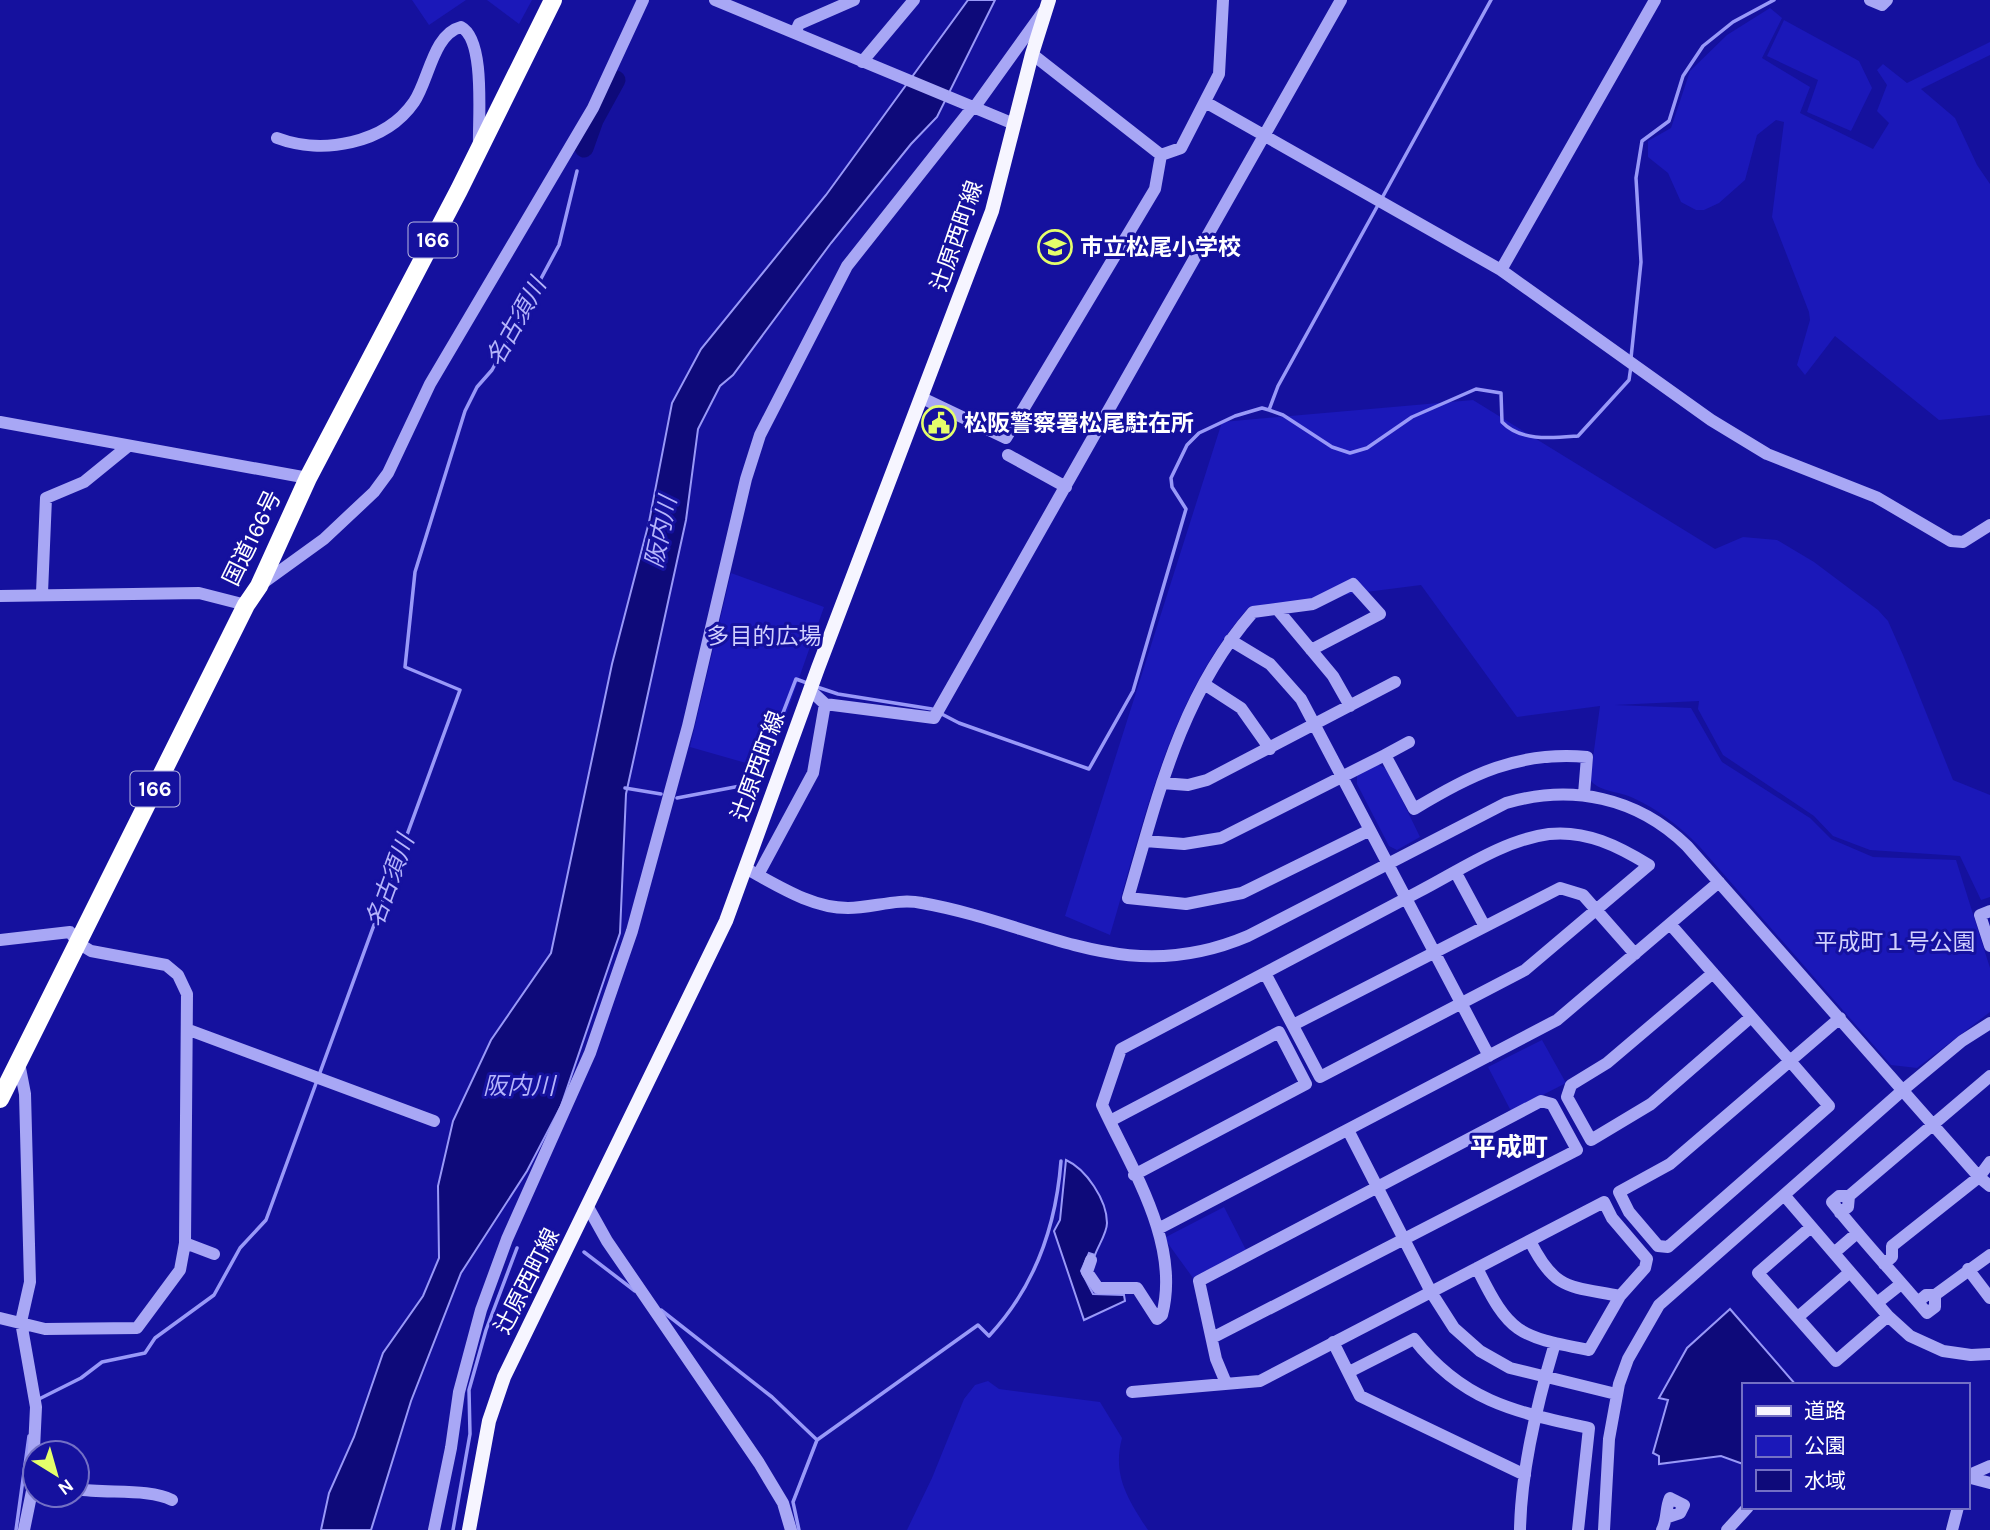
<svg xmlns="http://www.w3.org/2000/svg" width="1990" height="1530" font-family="Karla,'Noto Sans JP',sans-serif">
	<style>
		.green { fill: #1b18b9 }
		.water { fill: #0e0a7a; stroke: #9999f8; stroke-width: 2 }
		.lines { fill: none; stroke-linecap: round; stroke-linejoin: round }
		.stream { stroke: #9999f8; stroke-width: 3.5 }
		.river { stroke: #0e0a7a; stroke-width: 19 }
		.minor { stroke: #a8a7f5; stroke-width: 12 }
		.major { stroke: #f6f5ff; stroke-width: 14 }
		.highway { stroke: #fff; stroke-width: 18 }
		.labels { text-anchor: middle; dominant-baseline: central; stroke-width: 6; stroke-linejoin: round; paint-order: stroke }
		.shield { fill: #15119e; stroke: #b9b8e2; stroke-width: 2 }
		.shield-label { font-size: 21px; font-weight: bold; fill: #fff }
		.street-label { font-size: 23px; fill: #fff; stroke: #15119e }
		.poi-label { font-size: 23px; font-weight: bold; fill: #fff; stroke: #15119e; text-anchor: start }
		.park-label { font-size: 23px; fill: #d1d0fe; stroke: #15119e }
		.water-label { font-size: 24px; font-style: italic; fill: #b5b4fb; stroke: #15119e }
		.quarter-label { font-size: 26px; font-weight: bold; fill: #fff; stroke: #15119e }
	</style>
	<rect width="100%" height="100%" fill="#15119e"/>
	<path class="green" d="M412,0H466L429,25Z
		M487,0H532L519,24Z
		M1770,8L1782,18L1762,58L1810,87L1800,113L1873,149L1889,123L1877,111L1887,85L1877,70L1883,64L1907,83L1990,42V55L1921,89L1955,118L1977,165L1990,184V415L1939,420L1835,336L1805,375L1797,365L1810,320L1809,312L1772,217L1784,122L1776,120L1757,135L1745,180L1719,203L1704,210H1696L1681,202L1668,173L1648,157V141L1671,128L1690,71L1727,35Z
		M1784,20L1859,61L1872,88L1851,131L1807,112L1818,80L1767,56Z
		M1473,400L1715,549L1743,537L1777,540L1814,562L1878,610L1888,621L1903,655L1953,780L1990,795V897L1981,900L1960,856L1870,850L1833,836L1814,816L1723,755L1698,709L1699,701L1615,705L1691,708L1722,762L1810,818L1831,839L1873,857L1956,860L1990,968V1012L1917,1068L1891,1065L1699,846C1678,825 1658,809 1631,797C1617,791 1600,792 1590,780L1600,706L1517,717L1421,585L1249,607C1169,697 1144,822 1110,935L1065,916L1222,422Z
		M731,573L824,607L767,769L690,747Z
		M1377,764L1387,769L1420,837L1397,850L1389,846L1357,784V775Z
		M1542,1040L1566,1083L1511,1111L1488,1067Z
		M1224,1207L1246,1250L1193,1278L1164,1238Z
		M988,1381L999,1389L1100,1402L1122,1438C1112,1475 1128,1500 1148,1530H907L932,1478L964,1399L975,1385Z"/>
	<path class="water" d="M968,0H995L937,117L911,144L831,243L733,375L720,386L698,429L686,520L626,794L620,933L561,1106L527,1171L461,1273L411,1401L371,1530H321L329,1493L354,1437L383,1353L423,1296L439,1258L438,1186L453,1121L491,1040L551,953L612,664L649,522L672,403L701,349L826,195Z
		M1066,1160C1086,1169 1107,1200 1107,1223C1107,1233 1098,1246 1095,1255L1089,1253L1081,1271L1093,1294L1124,1295L1125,1301L1084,1320L1054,1231L1060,1220Z
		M1730,1309L1796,1385H1743V1464L1721,1456L1659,1464V1456L1653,1453L1668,1400L1659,1398L1687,1348Z"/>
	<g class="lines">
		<path class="stream" d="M1382,198L1491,0
			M1631,358L1641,262L1636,178L1642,141L1669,121L1683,76L1703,46L1733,22L1774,0
			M1269,410L1278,386L1378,205
			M814,686L838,694L932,709L959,723L1089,769L1133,691L1186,509L1172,487L1171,478L1187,445L1199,433L1235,416L1262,408L1269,410L1283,415L1332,447L1350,453L1367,448L1412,417L1476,389L1501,393L1502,422C1521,442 1553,438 1578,436L1629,380L1631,366
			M625,788L661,794
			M677,798L756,783L796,679L807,683
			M584,1252L635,1291
			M661,1310L772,1397L816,1439
			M39,1399L81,1378L102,1362L145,1353L155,1338L214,1295L240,1248L266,1220L460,690L405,667L415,572L465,411L477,387L492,370L559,245L577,171
			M16,1530L29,1436
			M453,1530L470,1434L469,1390L486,1330L517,1248
			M799,1530L793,1502L817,1440L978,1325L989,1336C1034,1288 1056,1226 1061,1161"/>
		<path class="river" d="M584,148L594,120L616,80"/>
		<path class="minor" d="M715,0L1014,124
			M1870,0L1882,5L1887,0
			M796,31L799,24L854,0
			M1032,54L1161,155L1181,148L1219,74L1223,0
			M862,62L914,0
			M1207,103L1501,270L1711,420L1767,454L1876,497L1951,541L1963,542L1990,525
			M974,108L1043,12
			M277,138C322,155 385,144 414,102C429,80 433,34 461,27C486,40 478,120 479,146
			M1501,270L1655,0
			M922,398L1006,438L1155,189L1161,155
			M0,422L308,478
			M1008,455L1066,487
			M259,586L324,539L374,492L388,473L430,384L593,108L643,0
			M42,593L46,498L84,482L127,447
			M0,596L199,593L246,605
			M1277,609L1333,676L1350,706
			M1230,640L1270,664L1301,699L1489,1056
			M1311,650L1380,614L1353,584L1313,604L1253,612C1181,695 1158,795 1128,898L1186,904L1242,893L1370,830
			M1204,684L1241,708L1270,749
			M810,690L825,704L934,718L1341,0
			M1385,755L1409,742
			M1162,783L1188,785L1207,780L1395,682
			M1145,841L1184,844L1221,838L1385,755L1414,809C1473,774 1517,751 1587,757L1584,794
			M745,868C777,885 811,908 848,908C873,908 897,898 922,903C1041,924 1124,989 1248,936L1506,803C1572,784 1637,797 1687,846L1979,1177L1990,1186
			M1456,873L1484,925
			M758,875L813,773L825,704
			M1990,911L1980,915L1990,946
			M1670,924L1790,1061L1840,1018
			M0,940L70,932L78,943L91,951L166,965L178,975L187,994L185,1243L180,1270L137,1328L45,1329L0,1318
			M1713,973L1607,1063L1571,1085L1567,1097L1591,1140L1651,1104L1751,1017
			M1293,1025L1560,888L1583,895L1635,954
			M189,1030L434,1121
			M1790,1061L1829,1106L1668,1247L1658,1246L1629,1212L1619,1192L1670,1164Z
			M19,1063L25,1094L30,1282L21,1322L36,1407L32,1491L24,1530
			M1110,1121L1279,1032L1306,1084L1134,1175
			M1348,1130L1431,1292L1454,1328L1480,1351L1510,1368L1616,1394
			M1784,1195L1888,1316L1910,1336L1943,1351L1971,1355L1990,1354
			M1849,1196L1990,1076
			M588,1207L607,1241L759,1463L783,1503L791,1530
			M1840,1213L1848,1207L1849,1196H1839L1832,1202C1862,1240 1896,1276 1927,1313L1935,1307V1295H1926L1918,1302
			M1811,1227L1758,1273L1836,1361L1888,1316
			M1158,1229L1557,1020L1719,882
			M1530,1241C1555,1291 1569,1286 1620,1296
			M185,1243L214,1254
			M1834,1253L1857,1233
			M1091,1260L1087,1272L1098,1288H1137L1157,1319L1162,1315C1181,1243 1131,1168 1102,1105L1121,1049C1220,997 1319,944 1418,892C1459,871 1503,840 1549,834C1586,830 1618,846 1649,865L1525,970L1320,1077L1265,973
			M1884,1264L1892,1257V1246L1979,1177L1990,1162
			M1968,1269L1990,1298
			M1935,1295L1990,1255
			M1877,1303L1901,1284
			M1798,1317L1850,1272
			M1212,1338L1577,1150L1552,1104L1541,1101L1199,1281L1216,1359L1226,1383
			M1333,1342L1360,1396L1525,1475
			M1349,1372L1414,1339C1463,1402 1516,1412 1589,1428L1578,1530
			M1132,1392L1260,1381L1604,1202L1612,1218L1647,1259L1645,1268L1620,1296L1589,1350C1518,1336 1510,1335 1477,1268
			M1967,1476L1990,1466
			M1967,1477L1990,1483
			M77,1489C105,1494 150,1488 172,1500
			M434,1530L451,1448L459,1392L481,1310L507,1239L590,1053L632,931L688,726L746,479L760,435L847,266L972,108
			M1520,1530C1521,1470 1538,1400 1555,1343
			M1604,1530L1609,1439L1619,1384L1628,1359L1659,1305L1903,1090L1962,1041L1990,1023
			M1662,1530C1668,1518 1665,1509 1670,1498L1684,1505L1680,1513L1668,1517
			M1727,1530L1748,1507
			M1952,1530L1958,1507"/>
		<path class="major" d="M469,1530L489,1421L504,1377L726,921L818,668L992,211L1032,54L1049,0"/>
		<path class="highway" d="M0,1099L246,605L259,586L308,478L459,190L553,0"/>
	</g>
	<defs>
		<g id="school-ring" transform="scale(1.75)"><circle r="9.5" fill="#15119e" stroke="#e5ff6b" stroke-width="1.5"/><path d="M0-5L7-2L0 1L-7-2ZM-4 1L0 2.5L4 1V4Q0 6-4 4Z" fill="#e5ff6b"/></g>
		<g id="civic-ring" transform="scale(1.75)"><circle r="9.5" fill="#15119e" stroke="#e5ff6b" stroke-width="1.5"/><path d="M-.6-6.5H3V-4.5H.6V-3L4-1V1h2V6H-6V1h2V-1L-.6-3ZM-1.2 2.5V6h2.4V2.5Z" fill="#e5ff6b"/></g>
	</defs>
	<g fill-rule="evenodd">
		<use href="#school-ring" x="1055" y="247"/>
		<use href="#civic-ring" x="939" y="423"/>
	</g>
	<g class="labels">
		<g class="shield">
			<rect x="408.5" y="222.5" width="49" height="35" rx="5"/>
			<rect x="130.5" y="771.5" width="49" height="35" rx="5"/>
		</g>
		<g class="shield-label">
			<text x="433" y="240">166</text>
			<text x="155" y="789">166</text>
		</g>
		<g class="street-label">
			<text transform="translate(957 236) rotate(-71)">辻原西町線</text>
			<text transform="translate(252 538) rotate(-64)">国道166号</text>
			<text transform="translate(758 766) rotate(-70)">辻原西町線</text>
			<text transform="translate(527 1281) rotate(-63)">辻原西町線</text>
		</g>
		<g class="poi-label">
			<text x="1080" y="247">市立松尾小学校</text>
			<text x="964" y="423">松阪警察署松尾駐在所</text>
		</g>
		<g class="park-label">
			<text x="764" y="636">多目的広場</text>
			<text x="1895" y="942">平成町１号公園</text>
		</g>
		<g class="water-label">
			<text transform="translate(516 322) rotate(-61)">名古須川</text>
			<text transform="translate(661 532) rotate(-78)">阪内川</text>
			<text transform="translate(390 881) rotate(-70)">名古須川</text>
			<text x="519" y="1086">阪内川</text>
		</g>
		<g class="quarter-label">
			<text x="1509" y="1147">平成町</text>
		</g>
	</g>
	<rect x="1742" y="1383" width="228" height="126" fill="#15119e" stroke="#7370c5" stroke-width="2"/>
	<rect x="1756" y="1406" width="35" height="10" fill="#f6f5ff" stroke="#7370c5" stroke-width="2"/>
	<text x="1804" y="1418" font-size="21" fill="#ffffff">道路</text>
	<rect x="1756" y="1436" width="35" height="21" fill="#1b18b9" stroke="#7370c5" stroke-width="2"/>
	<text x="1804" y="1453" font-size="21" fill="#ffffff">公園</text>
	<rect x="1756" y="1470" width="35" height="21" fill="#0e0a7a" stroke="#7370c5" stroke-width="2"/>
	<text x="1804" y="1488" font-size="21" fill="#ffffff">水域</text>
	<g transform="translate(56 1474) rotate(143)"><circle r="33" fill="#15119e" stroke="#7370c5" stroke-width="2"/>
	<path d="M0-5L12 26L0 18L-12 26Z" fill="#e5ff6b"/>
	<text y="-10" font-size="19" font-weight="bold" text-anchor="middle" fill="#ffffff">N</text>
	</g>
</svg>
